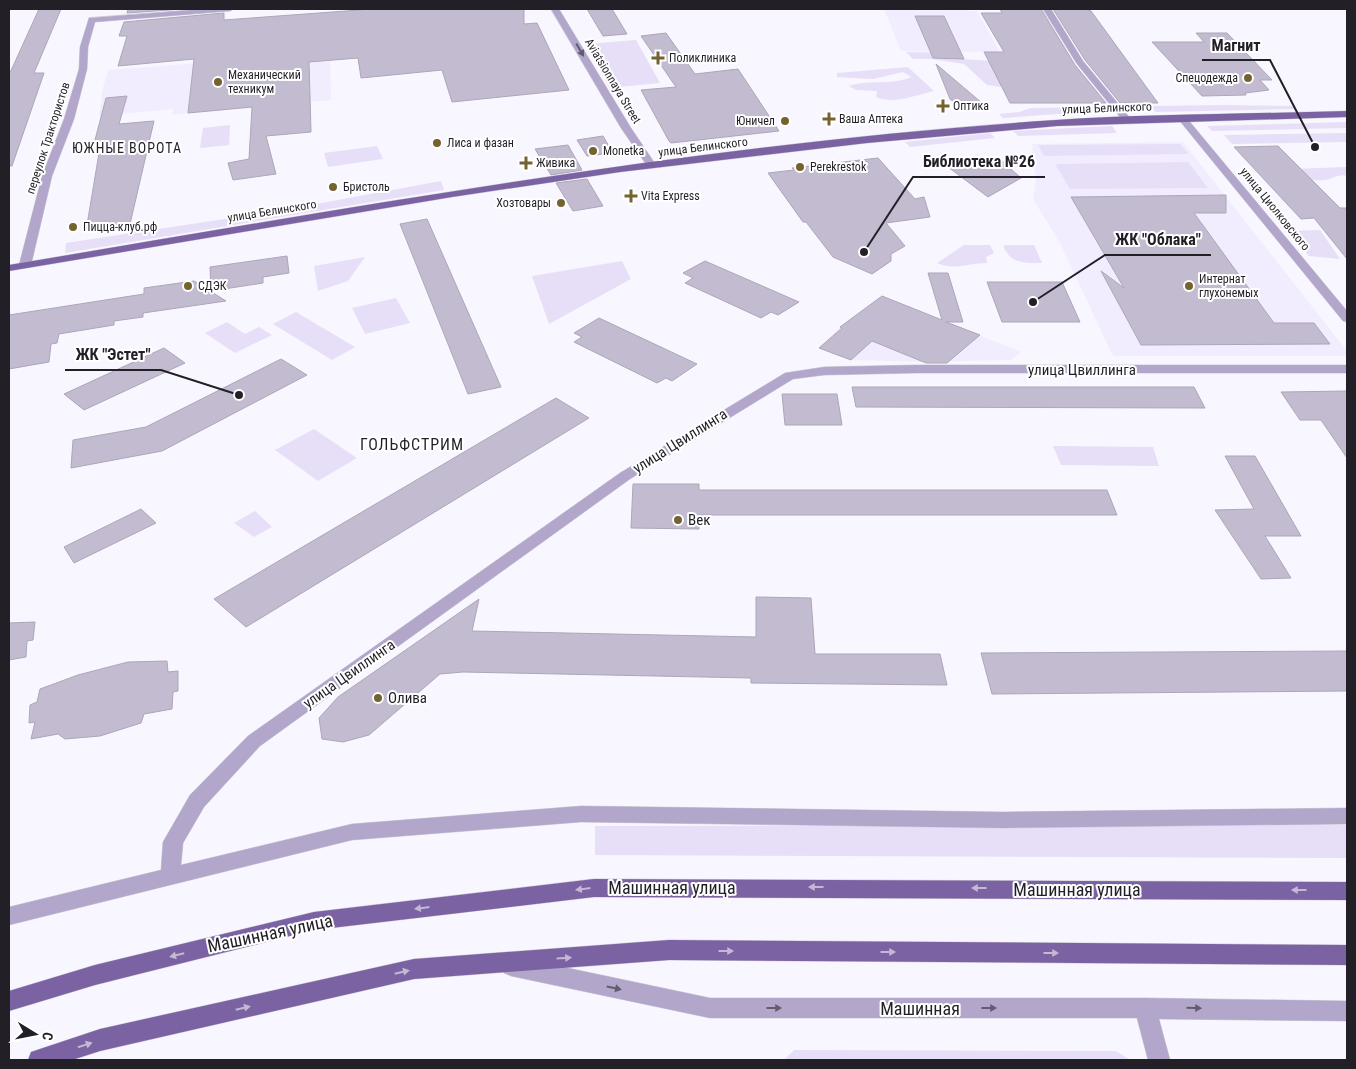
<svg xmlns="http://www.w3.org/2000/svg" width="1356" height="1069" font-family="'Roboto Condensed',sans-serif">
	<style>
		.built { fill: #f2edfe }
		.green { fill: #e7dff8 }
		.building { fill: #c3bcd0; stroke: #aca6b9 }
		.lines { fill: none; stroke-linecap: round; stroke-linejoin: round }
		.minor-casing { stroke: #d1cfd7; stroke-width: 1 }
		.major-casing { stroke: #d1cfd7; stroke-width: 1 }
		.minor { fill: #b3a6cb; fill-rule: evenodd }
		.major { fill: #7b62a2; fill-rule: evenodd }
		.oneway { fill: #635c70 }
		.oneway2 { fill: #c4b8d5 }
		.poi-dot { fill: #746331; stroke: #fff; stroke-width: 2 }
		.labels { text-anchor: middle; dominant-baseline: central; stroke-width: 4; stroke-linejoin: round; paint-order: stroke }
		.far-poi-label { font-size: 12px; fill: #221f26; stroke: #fff; text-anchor: start }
		.far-street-label { font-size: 12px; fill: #221f26; stroke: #fff }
		.far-neighbourhood-label { font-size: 14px; letter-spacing: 1px; fill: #221f26; stroke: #fff }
		.street-label { font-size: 15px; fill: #221f26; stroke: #fff }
		.poi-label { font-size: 15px; fill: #221f26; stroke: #fff; text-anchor: start }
		.neighbourhood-label { font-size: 16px; letter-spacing: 1px; fill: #221f26; stroke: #fff }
		.near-street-label { font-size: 18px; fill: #221f26; stroke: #fff }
		.leader { fill: none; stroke: #221f26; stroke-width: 2 }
		.callout-dot { fill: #221f26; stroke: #fff; stroke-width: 2 }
		.callout-label { font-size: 16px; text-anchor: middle; font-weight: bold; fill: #221f26; stroke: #fff; stroke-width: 4; stroke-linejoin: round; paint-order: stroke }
	</style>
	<rect width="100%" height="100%" fill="#f8f6fe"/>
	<path class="built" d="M884,9H965L967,11H977L1000,52L901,51Z
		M330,53L331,100L172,115L173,109L99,116L102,98L101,95L108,70Z
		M1183,142L1347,351V356H1114L1111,352L1060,243L1033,199L1036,179L1032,144Z
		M882,296L1021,352L1011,360L923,362L851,360L819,348L840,327Z"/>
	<path class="green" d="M636,40L660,83L609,88L588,44Z
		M906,52L956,53L962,59L992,61L1009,88L987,85L964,64L931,59H913Z
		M908,67L934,91C915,95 894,105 876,97L877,91L856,90L849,86C869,79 891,86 911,77L903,72L873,79L837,77V73Z
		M1226,105L1293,106L1296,109L1156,112L1150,106Z
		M1096,107L1099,111L1003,118L999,114L1019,112L1031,108Z
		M1347,122V128L1212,131L1207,126Z
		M230,125L229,145L200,148L203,128Z
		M1112,126L1117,133L1018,136L1013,131Z
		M990,133L995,138L910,147L905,142Z
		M1347,133V142L1232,144L1224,135Z
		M1180,144L1189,154L1044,156L1038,145Z
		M377,146L383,159L328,167L324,153Z
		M1188,162L1208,188L1070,189L1055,164Z
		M1347,167V176C1340,173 1332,179 1325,180C1304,182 1279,174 1259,170Z
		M441,181L444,190L65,253L66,243L278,211Z
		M1320,230L1340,259L1309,256L1289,231Z
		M964,245H990L994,253L986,257L987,263C967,263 956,271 937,263Z
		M1006,245H1034L1042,263C1024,263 1011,264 1003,246Z
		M365,257L348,281L318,291L314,266Z
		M622,261L631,279L549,324L532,276Z
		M396,298L410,323L365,334L352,308Z
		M296,312L355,347L332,360L273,324Z
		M227,322L245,334L259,327L272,335L235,353L205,333Z
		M314,429L357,458L318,481L275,450Z
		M1053,446L1153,447L1159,466L1061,465Z
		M255,511L272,527L254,537L234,523Z
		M1347,825V858L595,855V826Z
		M794,1050L1116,1051L1130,1060H784Z"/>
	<path class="building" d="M39,9H61L34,73H44L12,166H9V75Z
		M128,9H183L127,13Z
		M373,9H524V24L537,23L569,90L452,102L442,70L361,78L358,58L309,62L311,132L266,136L276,174L233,180L228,163L249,159L252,107L188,113L194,59L118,66L127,36H119L124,22L224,13V20Z
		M587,9H612L627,34L603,36Z
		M1000,9H1041L1075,65L1106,103H1010L984,52H1004L981,13H1002Z
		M1053,9H1085L1091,11L1158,103H1120L1085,60Z
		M915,16H944L964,59L933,58Z
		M666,33L695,74L738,69L779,131L671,143L669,141L641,90L676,87L641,36Z
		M1196,33H1227L1272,80H1260L1269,90L1245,93L1246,95L1202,96L1152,42H1204Z
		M936,64L982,103H955L950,99Z
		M127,96L119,124L154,121L130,224L86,231L100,147L95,140L106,98Z
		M603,136L613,153L587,156L577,140Z
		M568,145L582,170L551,175L535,149Z
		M1278,146L1340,208H1347V259L1314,218L1301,219L1234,147Z
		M878,158L915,199L924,197L930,217L886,223L905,246L891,254V261L872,274L833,257L806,222H803L768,173L794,170L792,168Z
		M1002,161L1021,178L988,197L948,167Z
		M587,179L603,206L573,211L556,183Z
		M1226,195V213H1194L1274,323H1314L1330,344L1141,345L1101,271L1124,288L1071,197Z
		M427,219L501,387L468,394L400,224Z
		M287,256L289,273L263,277V283L211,291L210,267Z
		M705,261L799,302L778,315L771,312L761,318L685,283L693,278L683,273Z
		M928,273H948L963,322H946L980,335L947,363H926L872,341L851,360L819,348L842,328L840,327L882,296L942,320Z
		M194,281L226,301L143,313V317L114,321V325L59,334L57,343L51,344L49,362L9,369V315L144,294V288Z
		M987,282H1062L1080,322H1002Z
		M599,318L697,364L672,381L666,378L657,383L574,342L582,337L574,333Z
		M164,348L185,363L84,410L64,394Z
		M281,359L307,375L162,451L71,468L73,440L146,427Z
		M852,387H1194L1205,408L856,407Z
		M1347,391V458L1321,420H1300L1281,392Z
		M782,394H837L842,425H785Z
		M556,398L589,418L246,627L214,599Z
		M1225,456H1255L1301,536H1265L1291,578L1261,579L1215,510L1254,509Z
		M633,484H699V490H1107L1117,515H699V529L631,528Z
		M141,509L156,523L74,563L64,547Z
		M756,597L811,598L815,654H940L947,685L751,683V678L463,672L440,674L369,735L343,742L322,739L319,718L338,697L479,599L472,631L756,637Z
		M35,622L33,640L27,641L26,657L9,660V623Z
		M1347,651V691L992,694L981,653Z
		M167,661L168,672L178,671V691L173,692L172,709L144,714L141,723L100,736L65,739L58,734L31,739L35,722L29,723L30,705L37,702L40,689L78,675L128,662Z"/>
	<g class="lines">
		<g class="minor-casing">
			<path id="minor" d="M204,9H234L230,11L95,22L88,47L87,69L74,119L52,176L31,265L25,268L21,267L19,265L42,176L64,119L79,69L80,47L89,18Z
				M551,9H559L631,128L656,165L654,167H648L621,128Z
				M1043,9H1051L1083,61L1130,118V122H1124L1077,64Z
				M1179,116H1185L1347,311V322L1343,321L1179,120Z
				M916,365H1347V373H916L824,375L793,379L630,479L260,746L204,807L183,843L181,865L352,824L581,806L1003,812L1347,808V824L1003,828L581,822L352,840L9,925V907L161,870L163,842L190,795L248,736L620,473L785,373L824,367Z
				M511,956L710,998H1145L1347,1001V1021L1159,1019L1170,1060H1148L1137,1018H710L511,976L504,973L500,966L504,959Z"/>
		</g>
		<g class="major-casing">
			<path id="major" d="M1347,111V117L1057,126L867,143L620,172L452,197L9,271V265C356,207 704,143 1056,120C1152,114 1250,114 1347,111Z
				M594,879L1347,882V900L594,897L314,930L95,985L9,1011V991L95,965L314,912Z
				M669,940L1347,945V965L669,960L414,979L100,1051L72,1060H28L31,1052L100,1029L414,959Z"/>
		</g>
		<use href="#minor" class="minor"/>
		<use href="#major" class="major"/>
	</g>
	<defs><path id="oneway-solid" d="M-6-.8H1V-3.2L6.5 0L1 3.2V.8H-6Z" transform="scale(1.25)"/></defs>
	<g class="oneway">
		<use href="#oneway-solid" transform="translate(580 50) rotate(60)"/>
		<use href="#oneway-solid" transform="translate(614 988) rotate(12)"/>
		<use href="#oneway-solid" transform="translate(774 1008)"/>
		<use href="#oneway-solid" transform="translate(989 1008)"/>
		<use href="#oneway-solid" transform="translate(1194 1008) rotate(1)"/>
	</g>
	<g class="oneway2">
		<use href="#oneway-solid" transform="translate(816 887) rotate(-180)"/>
		<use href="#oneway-solid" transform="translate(979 888) rotate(-180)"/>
		<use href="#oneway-solid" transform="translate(583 889) rotate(173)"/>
		<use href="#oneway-solid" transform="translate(1299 890) rotate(-180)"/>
		<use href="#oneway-solid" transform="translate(422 908) rotate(173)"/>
		<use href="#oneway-solid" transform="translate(726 951)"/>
		<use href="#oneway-solid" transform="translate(888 952)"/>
		<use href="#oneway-solid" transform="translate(1051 953)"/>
		<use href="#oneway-solid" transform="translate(177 955) rotate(166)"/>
		<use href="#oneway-solid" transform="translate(564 958) rotate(-4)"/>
		<use href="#oneway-solid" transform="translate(402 972) rotate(-13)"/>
		<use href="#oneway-solid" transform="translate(243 1008) rotate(-13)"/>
		<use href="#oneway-solid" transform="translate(85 1045) rotate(-18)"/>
	</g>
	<g class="poi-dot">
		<path d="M655.5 50.5h5v5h5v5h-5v5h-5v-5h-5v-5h5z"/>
		<circle cx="1248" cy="78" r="5"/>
		<circle cx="218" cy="82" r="5"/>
		<path d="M940.5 98.5h5v5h5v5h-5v5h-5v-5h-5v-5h5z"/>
		<path d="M826.5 111.5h5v5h5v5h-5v5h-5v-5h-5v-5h5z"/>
		<circle cx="785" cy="121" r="5"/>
		<circle cx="437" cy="143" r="5"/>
		<circle cx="593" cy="151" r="5"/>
		<path d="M523.5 155.5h5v5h5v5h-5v5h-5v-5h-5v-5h5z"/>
		<circle cx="800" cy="167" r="5"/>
		<circle cx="333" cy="187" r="5"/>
		<path d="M628.5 188.5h5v5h5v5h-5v5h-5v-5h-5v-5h5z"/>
		<circle cx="561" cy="203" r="5"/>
		<circle cx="73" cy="227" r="5"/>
		<circle cx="188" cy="286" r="5"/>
		<circle cx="1189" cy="286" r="5"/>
		<circle cx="678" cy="520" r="5"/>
		<circle cx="378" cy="698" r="5"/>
	</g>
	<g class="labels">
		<g class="far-poi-label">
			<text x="669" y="58">Поликлиника</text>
			<text x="228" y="75">Механический<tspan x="228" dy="14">техникум</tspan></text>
			<text x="1238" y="78" text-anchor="end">Спецодежда</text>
			<text x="953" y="106">Оптика</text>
			<text x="839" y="119">Ваша Аптека</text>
			<text x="775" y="121" text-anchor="end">Юничел</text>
			<text x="447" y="143">Лиса и фазан</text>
			<text x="603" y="151">Monetka</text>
			<text x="536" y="163">Живика</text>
			<text x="810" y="167">Perekrestok</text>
			<text x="343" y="187">Бристоль</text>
			<text x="641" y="196">Vita Express</text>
			<text x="551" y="203" text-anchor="end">Хозтовары</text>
			<text x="83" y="227">Пицца-клуб.рф</text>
			<text x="1199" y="279">Интернат<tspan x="1199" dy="14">глухонемых</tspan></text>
			<text x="198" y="286">СДЭК</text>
		</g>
		<g class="far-street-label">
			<text transform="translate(613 81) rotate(59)">Aviatsionnaya Street</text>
			<text transform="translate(1107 108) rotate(-2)">улица Белинского</text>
			<text transform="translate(48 138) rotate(-72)">переулок Трактористов</text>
			<text transform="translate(703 147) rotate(-7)">улица Белинского</text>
			<text transform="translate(1275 209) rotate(51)">улица Циолковского</text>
			<text transform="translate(272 211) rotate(-9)">улица Белинского</text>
		</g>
		<g class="far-neighbourhood-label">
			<text x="127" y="148">ЮЖНЫЕ ВОРОТА</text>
		</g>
		<g class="street-label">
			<text x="1082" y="370">улица Цвиллинга</text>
			<text transform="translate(680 441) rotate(-32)">улица Цвиллинга</text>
			<text transform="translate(349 674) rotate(-35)">улица Цвиллинга</text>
		</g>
		<g class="poi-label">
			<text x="688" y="520">Век</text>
			<text x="388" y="698">Олива</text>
		</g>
		<g class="neighbourhood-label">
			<text x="412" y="444">ГОЛЬФСТРИМ</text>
		</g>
		<g class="near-street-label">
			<text x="672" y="887">Машинная улица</text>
			<text x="1077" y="889">Машинная улица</text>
			<text transform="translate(270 933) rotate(-12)">Машинная улица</text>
			<text x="920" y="1008">Машинная</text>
		</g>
	</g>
	<path class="leader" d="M1315 147L1270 60H1202M864 252L913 177H1045M1033 302L1105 255H1211M239 395L161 370H65"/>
	<g class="callout-dot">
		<circle cx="1315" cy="147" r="5"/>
		<circle cx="864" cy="252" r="5"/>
		<circle cx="1033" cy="302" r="5"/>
		<circle cx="239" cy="395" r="5"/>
	</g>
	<g class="callout-label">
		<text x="1236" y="51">Магнит</text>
		<text x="979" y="167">Библиотека №26</text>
		<text x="1158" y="245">ЖК "Облака"</text>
		<text x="113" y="360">ЖК "Эстет"</text>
	</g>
	<rect width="1356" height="1069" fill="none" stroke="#221f26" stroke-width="20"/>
	<g transform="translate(35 1034) rotate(100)" stroke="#ffffff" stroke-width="4" paint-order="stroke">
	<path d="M0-4L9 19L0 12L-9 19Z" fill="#221f26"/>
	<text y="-8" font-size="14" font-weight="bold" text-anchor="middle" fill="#221f26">С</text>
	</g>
</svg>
